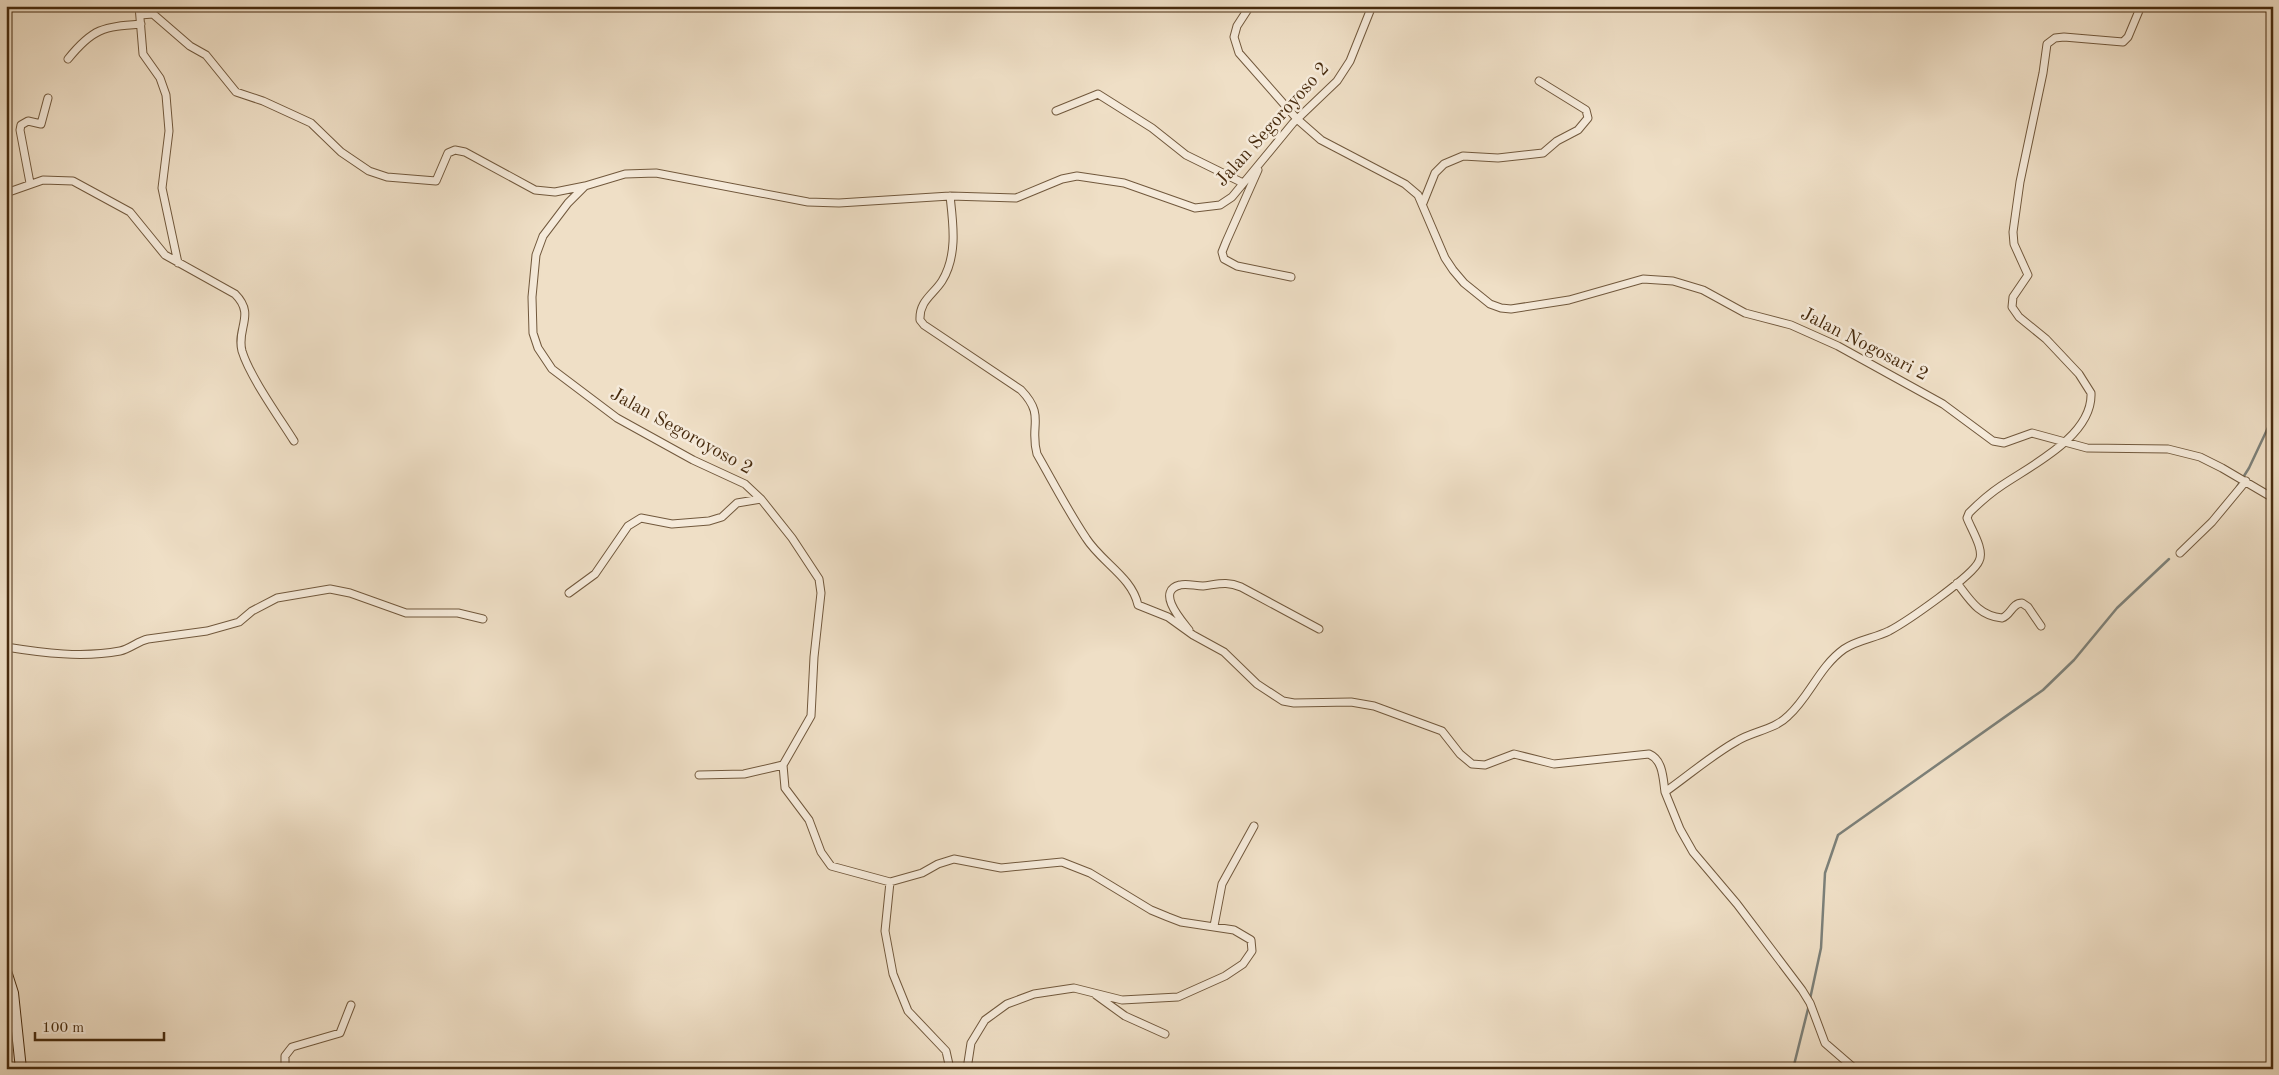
<svg xmlns="http://www.w3.org/2000/svg" width="2279" height="1075" font-family="'Old Standard TT',serif">
	<style>
		.lines { fill: none; stroke-linecap: round; stroke-linejoin: round }
		.stream { stroke: #7c8079; stroke-width: 2.5 }
		.street-casing { stroke: #71583c; stroke-width: 9 }
		.secondary-casing { stroke: #472b0e; stroke-width: 12 }
		.street { stroke: #f5eada; stroke-width: 7 }
		.secondary { stroke: #f5eada; stroke-width: 10 }
		.labels { text-anchor: middle; dominant-baseline: central; stroke-width: 5; stroke-linejoin: round; paint-order: stroke }
		.street-label { font-size: 19px; fill: #472b0e; stroke: #f5eada }
	</style>
	<rect width="100%" height="100%" fill="#efdfc6"/>
	<filter id="stains"><feTurbulence type="fractalNoise" baseFrequency=".004" numOctaves="4"/><feColorMatrix values="0 0 0 0 .2 0 0 0 0 .09 0 0 0 0 .02 0 0 0 .5 -.17"/></filter>
	<radialGradient id="worn" r=".72"><stop offset=".6" stop-color="#630" stop-opacity="0"/><stop offset="1" stop-color="#630" stop-opacity=".3"/></radialGradient>
	<g class="lines">
		<path class="stream" d="M2237,487L2249,468L2273,417
			M1810,999L1821,948L1825,873L1838,835L2043,690L2074,660L2117,608L2169,559
			M1793,1069L1809,1005"/>
		<g class="street-casing">
			<path id="street" d="M139,6L143,54L160,78L166,95L169,131L162,188L178,263
				M1250,6L1237,26L1234,37L1239,53L1297,119L1321,140L1405,184L1418,195L1445,258L1453,270L1464,283L1490,304L1501,308L1511,309L1569,300L1643,279L1673,281L1703,290L1745,313L1791,325L1838,346L1943,404L1993,441L2004,443L2032,433L2087,448L2168,449L2200,457L2222,468L2273,498
				M140,15L153,14L190,46L206,55L236,92L263,101L311,123L341,152L369,171L387,177L436,181L448,153L455,150L465,152L535,190L555,192L585,186
				M68,59C93,28 103,27 141,24
				M1056,111L1098,94L1152,128L1186,155L1243,183
				M1258,170L1226,242L1222,252L1224,259L1237,266L1291,277
				M30,183L20,130L21,125L28,121L41,124L48,98
				M6,193L43,180L73,181L130,212L165,255L235,294C256,315 236,328 242,351C250,377 279,417 294,441
				M950,196C953,223 958,255 942,281C933,295 919,301 920,320L924,325L1021,390C1046,416 1029,425 1037,454C1053,482 1068,511 1086,538C1101,562 1132,577 1138,605L1168,617L1193,635L1224,652L1257,684L1283,701L1294,703L1351,702L1374,706L1442,731L1460,754L1472,764L1485,765L1514,754L1554,764L1649,754C1663,760 1663,778 1665,792
				M1423,203L1435,173L1444,164L1463,156L1498,158L1543,153L1557,141L1578,130L1588,118L1586,110L1539,81
				M2180,553L2212,522L2246,481
				M1957,583C1970,600 1979,616 2002,618C2011,615 2012,603 2022,603L2028,607L2041,626
				M569,593L595,574L628,526L641,518L672,524L709,521L722,517L737,503L761,499
				M1189,630C1182,621 1155,591 1180,585C1187,583 1195,586 1203,586C1219,584 1227,581 1241,587L1319,629
				M6,647C43,653 83,658 120,651C130,649 138,641 148,639L207,631L239,622L252,611L277,598L330,589L350,593L406,613H458L483,619
				M699,775L744,774L783,765
				M890,882L885,931L893,974L908,1011L946,1051L950,1069
				M1214,926L1222,884L1254,826
				M1096,995L1125,1016L1165,1034
				M285,1069V1056L292,1047L340,1033L351,1005
				M967,1069L971,1043L985,1020L1007,1004L1034,994L1074,988L1122,1000L1178,997L1225,976L1243,964L1252,951L1251,940L1234,930L1181,922L1168,917L1151,910L1090,873L1062,862L1001,868L954,859L938,864L922,873L890,882L831,866L821,852L809,820L785,788L783,765L811,716L814,657L821,593L819,579L792,538L761,499L745,484L693,460L617,418L552,369L538,348L533,333L532,297L536,255L543,236L568,203L585,186L625,174L656,173L808,202L839,203L950,196L1016,198L1062,179L1077,176L1124,183L1195,208L1220,205L1232,197L1293,123L1337,81L1350,61L1372,6
				M1855,1069L1825,1043L1810,1003L1802,990L1737,904L1693,852L1680,829L1665,792C1689,775 1712,755 1737,741C1753,731 1774,730 1788,716C1810,696 1819,667 1844,649C1857,640 1875,638 1889,631C1906,622 1973,576 1979,561C1985,550 1971,529 1967,518L1969,513C1979,503 1989,494 2001,486C2030,466 2093,436 2091,393L2079,374L2046,339L2019,317L2012,307L2013,297L2028,275L2014,244L2013,232L2020,182L2043,73L2047,44L2055,38L2064,37L2123,42L2128,37L2141,6"/>
		</g>
		<g class="secondary-casing">
			<path id="secondary" d="M6,971L13,993L21,1069"/>
		</g>
		<use href="#street" class="street"/>
		<use href="#secondary" class="secondary"/>
	</g>
	<g class="labels">
		<g class="street-label">
			<text transform="translate(1273 125) rotate(-48)">Jalan Segoroyoso 2</text>
			<text transform="translate(1864 345) rotate(27)">Jalan Nogosari 2</text>
			<text transform="translate(681 432) rotate(29)">Jalan Segoroyoso 2</text>
		</g>
	</g>
	<rect width="2279" height="1075" fill="none" stroke="#efdfc6" stroke-width="25"/>
	<rect x="8" y="8" width="2264" height="1060" fill="none" stroke="#472b0e" stroke-width="2.5"/>
	<rect x="12" y="12" width="2254" height="1050" fill="none" stroke="#472b0e"/>
	<path d="M35 1032v8h129v-8" fill="none" stroke="#472b0e" stroke-width="2.5"/>
	<text x="42" y="1032" font-size="15" fill="#472b0e" stroke="#f5eada" stroke-width="4" paint-order="stroke">100 m</text>
	<rect width="100%" height="100%" filter="url(#stains)"/>
	<rect width="100%" height="100%" fill="url(#worn)"/>
</svg>
